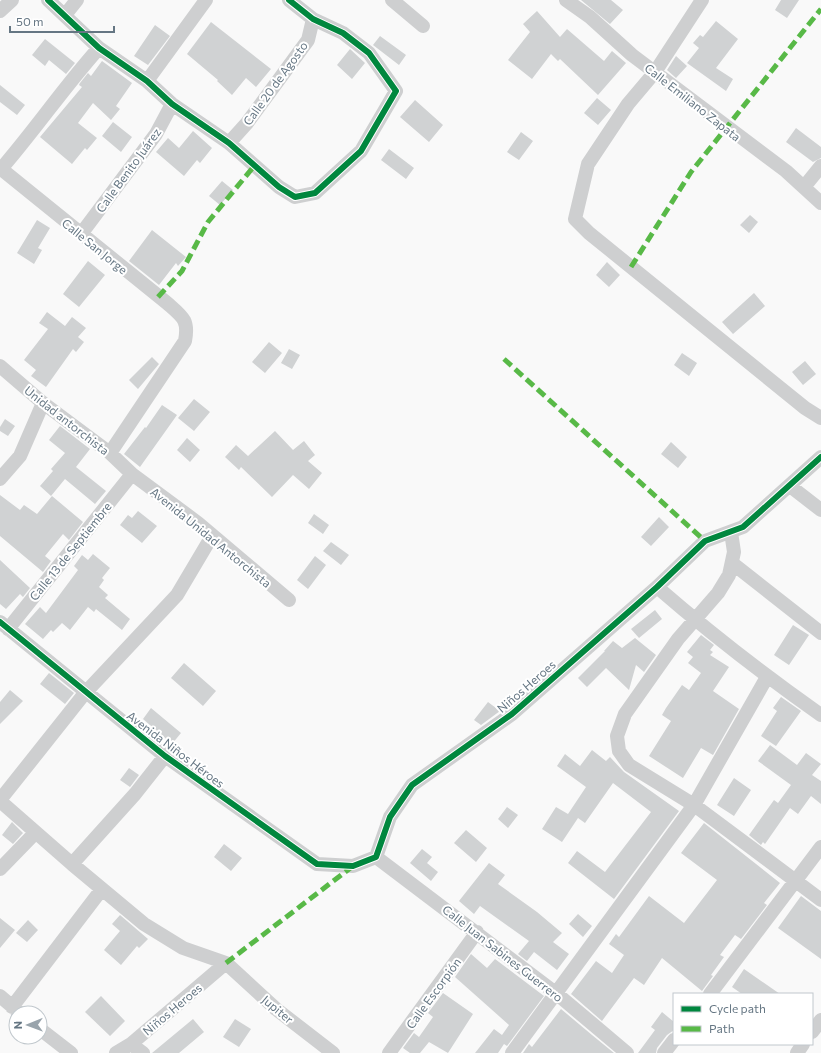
<svg xmlns="http://www.w3.org/2000/svg" width="821" height="1053" font-family="Commissioner,sans-serif">
	<style>
		.building { fill: #d0d2d3 }
		.lines { fill: none; stroke-linecap: round; stroke-linejoin: round }
		.minor { stroke: #cecfd0; stroke-width: 14 }
		.quiet { stroke: #58b947; stroke-width: 5; stroke-dasharray: 10 5; stroke-linecap: butt }
		.cycleway-casing { stroke: #fff; stroke-width: 8 }
		.cycleway { stroke: #00873e; stroke-width: 6 }
		.labels { text-anchor: middle; dominant-baseline: central; stroke-width: 4; stroke-linejoin: round; paint-order: stroke }
		.street-label { font-size: 12px; fill: #657683; stroke: #fff }
	</style>
	<rect width="100%" height="100%" fill="#f9f9f9"/>
	<path class="building" d="M581,0H611L623,10L610,24Z
		M781,0H799L787,18L775,10Z
		M537,11L560,37L567,29L604,61L612,51L626,63L598,95L560,59L558,61L551,54L532,79L508,60L530,32L523,24Z
		M716,21L738,39L716,68L733,79L726,91L687,63L699,48L693,43L700,35L703,37Z
		M211,22L271,69L256,87L246,78L232,95L217,81L218,80L187,54Z
		M155,25L170,36L148,65L134,56Z
		M380,36L406,55L399,65L373,45Z
		M45,39L75,63L66,74L49,60L45,66L32,55Z
		M350,49L365,63L352,79L337,65Z
		M676,56L687,66L676,78L667,70Z
		M102,61L132,83L116,106L120,109L111,120L93,103L78,123L97,138L87,150L85,148L72,164L40,137L82,87L79,85L80,83L88,73L91,76Z
		M0,85L25,105L17,115L0,102Z
		M597,98L611,110L598,125L584,113Z
		M415,100L443,125L429,142L400,117Z
		M113,122L132,137L121,152L102,136Z
		M796,128L821,147V158L813,162L786,142Z
		M193,131L212,148L200,163L197,160L184,176L156,152L168,138L179,148Z
		M521,132L533,141L519,160L507,152Z
		M389,149L414,168L406,179L381,160Z
		M222,181L233,190L220,205L209,196Z
		M750,215L758,222L749,233L740,225Z
		M37,220L50,228L38,248L42,250L34,264L17,253Z
		M152,230L186,257L178,266L176,263L159,285L129,261Z
		M88,261L105,275L79,307L63,294Z
		M607,262L620,275L609,287L596,275Z
		M754,293L765,306L733,334L722,322Z
		M47,312L65,326L72,317L86,328L78,337L84,342L76,352L73,349L46,387L31,376L36,370L24,360L48,329L39,323Z
		M269,342L282,353L265,373L252,362Z
		M289,349L300,355L292,369L281,363Z
		M682,353L697,363L689,376L674,365Z
		M152,357L159,364L138,389L129,380Z
		M805,361L816,374L803,385L792,372Z
		M194,399L210,412L194,431L178,418Z
		M162,405L177,415L140,467L124,454L145,427L146,428Z
		M5,419L15,426L8,436L0,431V427Z
		M60,426L90,449L76,467L106,491L95,504L65,479L51,496L40,486L53,471L51,469L65,453L49,440Z
		M275,431L293,450L304,441L315,455L308,461L322,473L309,489L293,475L272,497L241,467L239,470L225,457L236,445L248,456Z
		M187,438L200,450L190,462L177,450Z
		M671,442L687,457L678,468L661,454Z
		M0,495L20,510L24,505L37,514L52,496L83,522L69,540L63,534L45,556L51,561L43,572L0,536Z
		M138,511L157,526L142,543L120,525L128,515L132,518Z
		M314,514L329,525L323,534L308,523Z
		M659,517L669,527L651,546L641,537Z
		M331,542L349,555L341,565L323,551Z
		M93,554L110,568L102,578L104,580L99,587L108,595L105,598L130,619L122,630L96,609L94,612L88,607L70,630L62,623L53,632L51,630L43,639L25,624L40,607L46,613L78,570L74,566L82,555L88,560Z
		M315,556L326,565L308,589L297,580Z
		M0,560L30,588L23,597L20,594L6,609L0,604Z
		M655,610L662,619L639,638L631,629Z
		M793,625L809,635L789,665L774,655Z
		M701,635L714,645L710,650L713,652L710,655L729,667L713,691L739,709L713,755L701,748L683,778L649,756L671,721L662,715L666,708L682,685L689,690L701,673L688,663L693,657L687,652Z
		M635,638L656,655L644,672L636,665L629,690L606,668L587,687L578,678L605,651H604L613,641L622,648Z
		M184,663L216,691L203,706L171,678Z
		M49,673L74,693L65,704L40,684Z
		M10,690L23,701L0,724V702Z
		M781,697L801,711L776,746L761,736L777,711L773,708Z
		M488,702L500,711L481,725L474,720Z
		M151,708L181,733L172,744L143,719Z
		M770,745L797,765L806,753L821,764L812,775L821,781V804L811,796L798,814L790,808L765,844L763,842L761,845L749,835L774,800L778,803L791,785L758,761Z
		M592,750L606,761L610,757L624,772L679,811L614,899L568,863L577,851L605,872L651,812L613,783L585,823L578,818L562,842L542,829L556,807L568,814L586,787L557,766L565,754L580,766Z
		M129,768L139,775L130,787L120,780Z
		M734,778L751,790L734,816L717,805Z
		M507,807L518,815L508,828L498,819Z
		M12,822L23,833L13,844L2,835Z
		M704,823L780,883L764,903L767,905L741,939L735,935L720,955L724,957L711,975L713,976L702,991L662,958L644,985L634,978L602,1021L571,994L596,961L612,973L624,955L609,944L616,934L619,937L649,896L684,923L717,880L681,853Z
		M466,830L487,848L476,862L454,843Z
		M224,844L242,858L231,871L214,857Z
		M422,849L432,857L427,863L438,872L431,881L410,863Z
		M489,863L505,875L498,884L537,912L562,933L553,942L569,954L557,970L534,952L527,961L518,954L529,941L480,906L474,914L459,901Z
		M801,896L821,911V959L778,928Z
		M578,914L592,926L583,937L569,924Z
		M120,915L148,939L139,948L137,946L121,965L104,950L120,931L112,924Z
		M0,918L15,930L0,948Z
		M28,920L38,930L27,942L16,933Z
		M471,954L487,968L495,959L544,996L507,1046L504,1044L498,1053H475L494,1029L502,1035L509,1025L455,977Z
		M744,969L780,994H742L732,987Z
		M443,993L473,1014L448,1053L429,1042L420,1053H410L403,1048L414,1033L419,1037L433,1017L428,1013Z
		M101,996L125,1021L110,1036L85,1012Z
		M561,1009L592,1035L614,1053H523L529,1044L532,1047Z
		M662,1012L674,1022V1030L667,1035L657,1048L656,1053H638L655,1030L651,1027Z
		M193,1019L204,1032L179,1053H152Z
		M235,1019L251,1029L239,1047L223,1037Z"/>
	<g class="lines">
		<path class="minor" d="M48,0L99,48L147,81L172,104L229,143L279,187L295,197L315,193L361,151L396,91L369,53L343,33L313,19L289,0
			M392,0L423,26
			M566,0L590,17L632,55L786,171L821,203
			M702,0L655,72L628,104L588,164L575,219L589,233L805,408L821,418
			M0,11L12,0
			M65,15L77,0
			M147,81L206,0
			M229,143L247,123L308,40L313,19
			M0,168L167,303C183,317 189,320 185,341L110,453
			M1,169C35,130 64,87 99,48
			M804,187L821,166
			M81,234L156,134L172,104
			M0,366L43,403L110,453L132,474L198,523L289,600
			M0,479L20,456L43,403
			M790,486L821,510
			M731,532L734,552L729,575L718,593L678,639L625,714L617,736L619,751L629,765L694,805L821,900
			M732,563L821,633
			M657,587C710,633 764,675 821,715
			M0,622L165,756L317,864L353,866L376,857L390,817L412,785L512,714L657,587L705,541L743,527L821,457
			M8,629L132,474
			M0,800L85,693L177,595L212,536
			M0,801L72,864L144,924L183,948L226,963L276,1009L333,1053
			M376,857L557,994L627,1053
			M72,864L135,794L165,756
			M0,869L35,833
			M710,994L821,847
			M0,996L20,1013
			M12,1007L102,889
			M40,1029L71,1053
			M812,1032L821,1020
			M131,1044L143,1053
			M116,1053L131,1044L226,963
			M389,1053L477,932
			M512,1053L694,805L767,677
			M664,1053L674,1040
			M797,1053L803,1044"/>
		<path class="quiet" d="M631,267L691,172L821,9
			M158,297L182,271L208,222L255,165
			M504,359L705,541
			M226,963L353,866"/>
		<g class="cycleway-casing">
			<path id="cycleway" d="M48,0L99,48L147,81L172,104L229,143L279,187L295,197L315,193L361,151L396,91L369,53L343,33L313,19L289,0
				M0,622L165,756L317,864L353,866L376,857L390,817L412,785L512,714L657,587L705,541L743,527L821,457"/>
		</g>
		<use href="#cycleway" class="cycleway"/>
	</g>
	<g class="labels">
		<g class="street-label">
			<text transform="translate(275 83) rotate(-54)">Calle 20 de Agosto</text>
			<text transform="translate(693 102) rotate(38)">Calle Emiliano Zapata</text>
			<text transform="translate(128 170) rotate(-54)">Calle Benito Juárez</text>
			<text transform="translate(95 246) rotate(39)">Calle San Jorge</text>
			<text transform="translate(67 420) rotate(38)">Unidad antorchista</text>
			<text transform="translate(211 537) rotate(39)">Avenida Unidad Antorchista</text>
			<text transform="translate(70 551) rotate(-51)">Calle 13 de Septiembre</text>
			<text transform="translate(526 686) rotate(-41)">Niños Heroes</text>
			<text transform="translate(176 749) rotate(37)">Avenida Niños Héroes</text>
			<text transform="translate(503 953) rotate(38)">Calle Juan Sabines Guerrero</text>
			<text transform="translate(433 993) rotate(-54)">Calle Escorpión</text>
			<text transform="translate(172 1009) rotate(-40)">Niños Heroes</text>
			<text transform="translate(278 1009) rotate(40)">Jupiter</text>
		</g>
	</g>
	<rect x="673" y="993" width="140" height="52" fill="#ffffff" stroke="#c1c8cd"/>
	<rect x="681" y="1006" width="20" height="6" fill="#00873e" stroke="#c1c8cd"/>
	<text x="709" y="1013" font-size="12" fill="#657683">Cycle path</text>
	<rect x="681" y="1026" width="20" height="6" fill="#58b947" stroke="#c1c8cd"/>
	<text x="709" y="1033" font-size="12" fill="#657683">Path</text>
	<g transform="translate(28 1025) rotate(269)"><circle r="19" fill="#ffffff" stroke="#c1c8cd"/>
	<path d="M0-3L7 15L0 10L-7 15Z" fill="#99a4ac"/>
	<text y="-6" font-size="11" font-weight="bold" text-anchor="middle" fill="#657683">N</text>
	</g>
	<path d="M10 26v6h104v-6" fill="none" stroke="#657683" stroke-width="2"/>
	<text x="16" y="26" font-size="12" fill="#657683" stroke="#ffffff" stroke-width="3" paint-order="stroke">50 m</text>
</svg>
